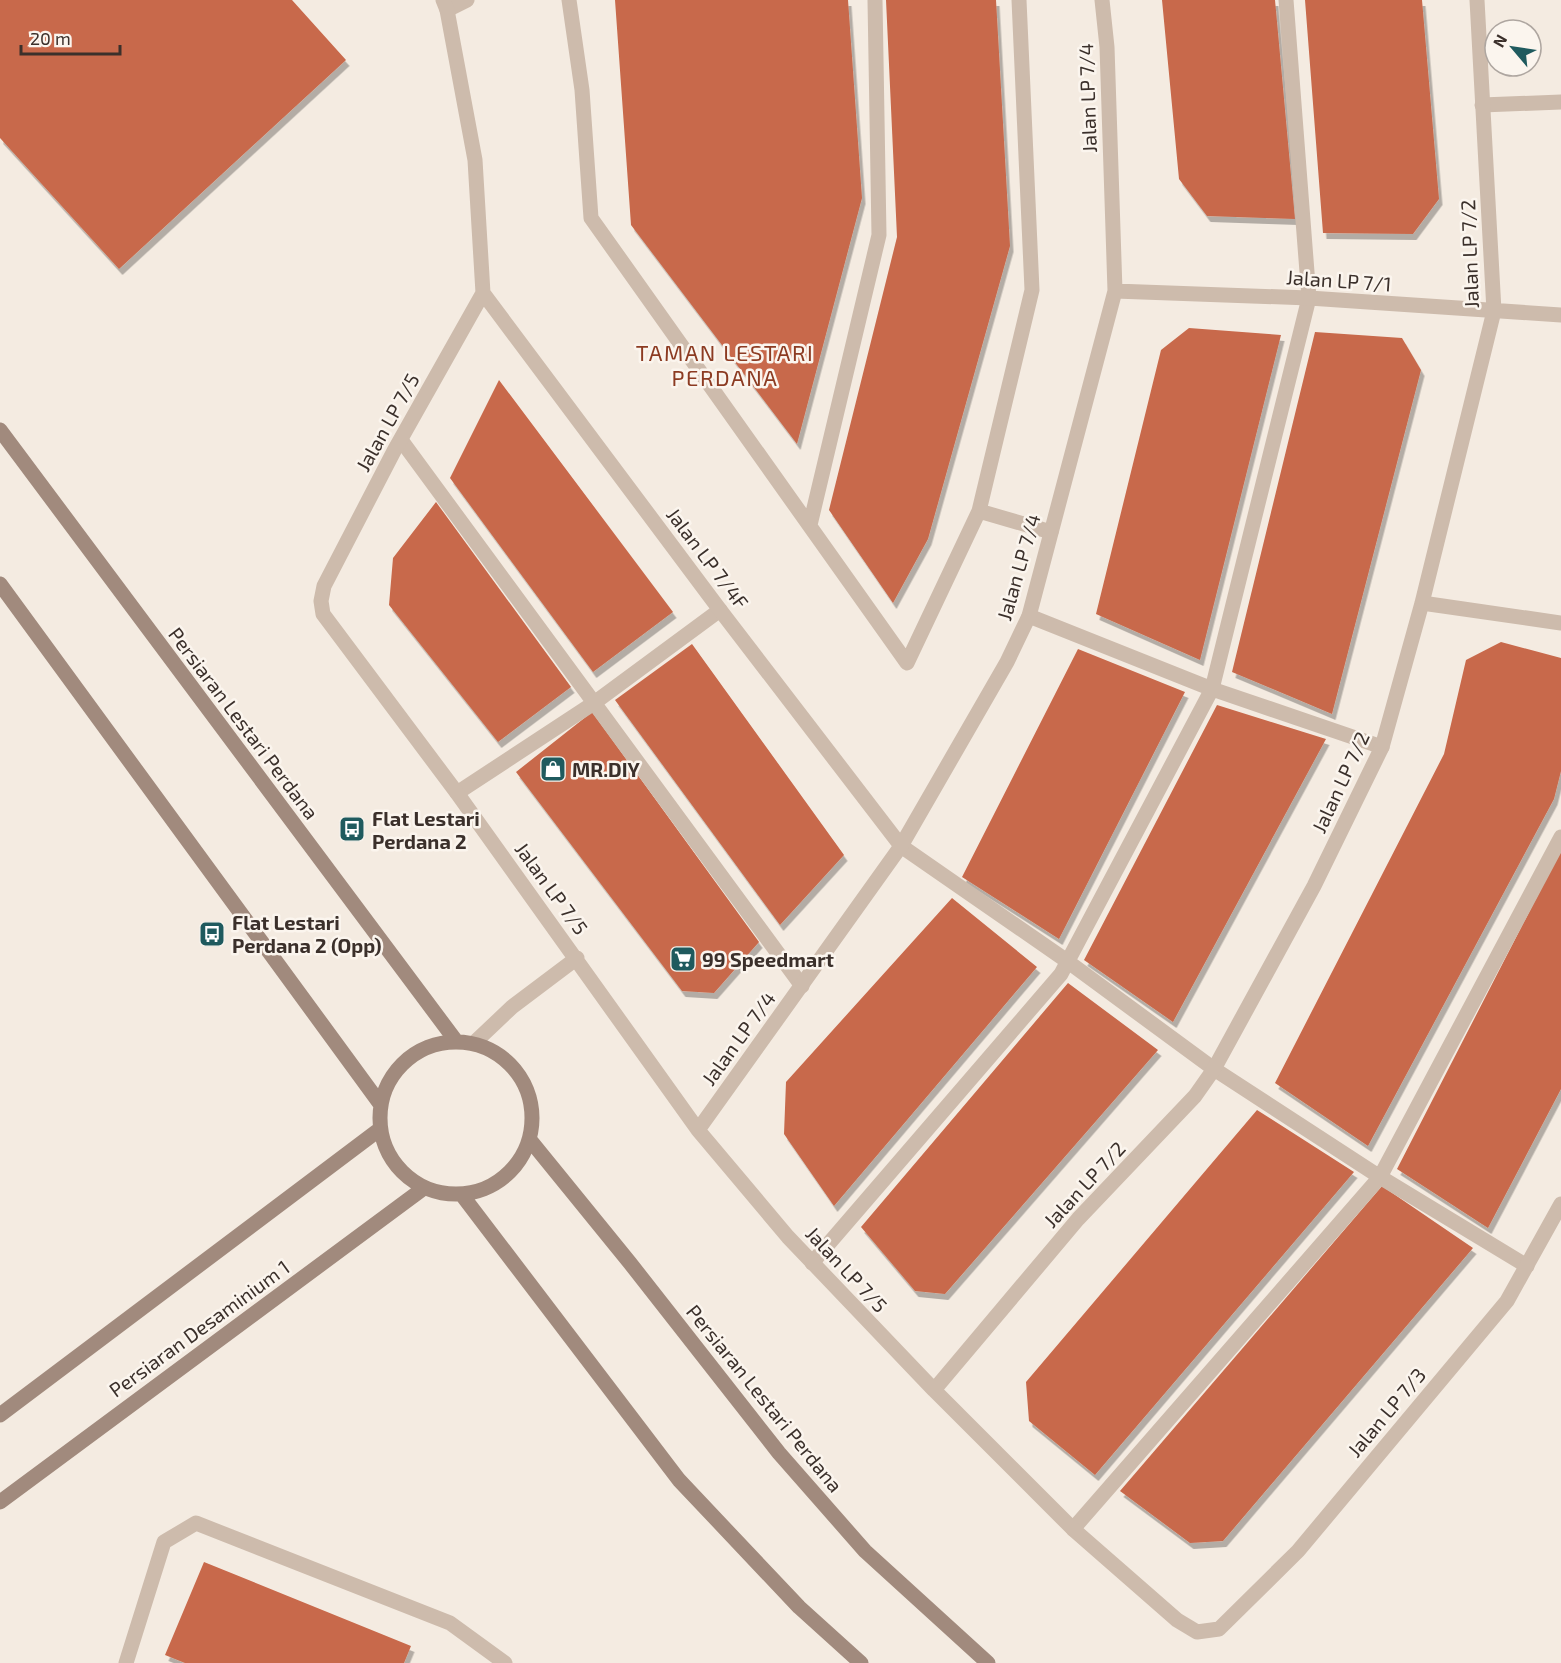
<svg xmlns="http://www.w3.org/2000/svg" width="1561" height="1663" font-family="'Exo 2',sans-serif">
	<style>
		.building { fill: #c8694b; filter: url(#shadow) }
		.lines { fill: none; stroke-linecap: round; stroke-linejoin: round }
		.lane { stroke: #cdbbac; stroke-width: 15 }
		.street { stroke: #cdbbac; stroke-width: 15 }
		.secondary { stroke: #a18a7d; stroke-width: 15 }
		.labels { text-anchor: middle; dominant-baseline: central; stroke-width: 5; stroke-linejoin: round; paint-order: stroke }
		.street-label { font-size: 20px; fill: #3b302b; stroke: #fbf5ee }
		.poi-label { font-size: 20px; font-weight: bold; fill: #3b302b; stroke: #fbf5ee; text-anchor: start }
		.quarter-label { font-size: 22px; letter-spacing: 1.5px; fill: #8c3b22; stroke: #fbf5ee }
	</style>
	<defs>
		<filter id="shadow"><feDropShadow dx="3.5" dy="6" stdDeviation="0" flood-color="#0004"/></filter>
	</defs>
	<rect width="100%" height="100%" fill="#f4ebe1"/>
	<path class="building" d="M0,0H292L346,60L119,269L0,138Z
		M615,0H848L862,198L797,444L631,225Z
		M886,0H996L1010,246L928,539L893,603L829,510L897,237Z
		M1162,0H1275L1295,219L1207,216L1179,179Z
		M1305,0H1422L1439,199L1413,234L1323,233Z
		M1189,328L1281,335L1200,660L1096,614L1161,350Z
		M1315,332L1402,338L1421,370L1332,714L1232,672Z
		M499,380L673,612L593,672L450,478Z
		M436,502L571,687L498,742L389,605L393,558Z
		M1501,642L1561,658V771L1554,799L1368,1146L1275,1083L1444,754L1466,660Z
		M692,644L844,855L780,925L615,700Z
		M1078,649L1185,692L1059,939L962,877Z
		M1217,705L1326,739L1173,1022L1084,960Z
		M592,712L759,942L714,993L682,991L516,772Z
		M1561,850V1089L1488,1228L1397,1169Z
		M952,898L1037,967L834,1206L784,1134L786,1082Z
		M1068,983L1158,1050L945,1294L915,1291L861,1227Z
		M1257,1110L1354,1172L1095,1475L1029,1421L1026,1382Z
		M1382,1186L1473,1248L1223,1541L1190,1543L1120,1491Z
		M204,1562L411,1646L404,1663H185L165,1655Z"/>
	<g class="lines">
		<path class="lane" d="M569,0L582,90L591,218L907,663L979,511L1032,290L1019,0
			M447,10L467,0
			M1482,105L1561,102
			M401,440L802,986
			M979,511L1051,532
			M810,525L879,235L875,0
			M1029,616L1212,689L1382,747
			M457,793L594,703L720,610
			M901,846L1067,961L1214,1069L1380,1177L1527,1266
			M812,1263L1061,974L1212,689L1309,298L1286,0
			M1073,1529L1380,1177L1561,837
			M126,1663L164,1542L196,1523L450,1623L505,1663"/>
		<path class="street" d="M443,0L447,10L475,160L483,293L394,451L324,586L321,601L323,614L457,793L698,1130L788,1237L934,1390L1073,1529L1177,1620L1197,1632L1219,1629L1298,1551L1507,1301L1561,1204
			M1115,291L1309,298L1561,315
			M483,293L720,610L901,846
			M1422,603L1561,623
			M474,1043L512,1007L577,958
			M698,1130L901,846L1007,662L1029,616L1115,291L1107,47L1102,0
			M934,1390L1078,1219L1195,1096L1214,1069L1314,886L1382,747L1422,603L1494,311L1477,0"/>
		<path class="secondary" d="M0,430L456,1041
			M0,584L381,1105
			M380 1118a76 76 0 1 1 152 0a76 76 0 1 1-152 0Z
			M530,1140L630,1263L779,1453L865,1551L988,1663
			M462,1195L679,1480L799,1607L861,1663
			M0,1415L380,1129
			M0,1502L424,1188"/>
	</g>
	<defs>
		<g id="shop-square" transform="scale(1.35)"><rect x="-9" y="-9" width="18" height="18" rx="4" fill="#1f5a5e" stroke="#fbf5ee"/><path d="M-5-2.5h2.3a2.7 3.5 0 0 1 5.4 0H5L5.5 6h-11ZM-1.5-2.5h3a1.5 2.3 0 0 0-3 0Z" fill="#fff"/></g>
		<g id="bus-square" transform="scale(1.35)"><rect x="-9" y="-9" width="18" height="18" rx="4" fill="#1f5a5e" stroke="#fbf5ee"/><path d="M-5-6H5V4H4V6H2V4H-2V6H-4V4H-5ZM-3.5-4V0h7V-4ZM-3.5 1.2v1.5H-2V1.2ZM2 1.2v1.5H3.5V1.2Z" fill="#fff"/></g>
		<g id="supermarket-square" transform="scale(1.35)"><rect x="-9" y="-9" width="18" height="18" rx="4" fill="#1f5a5e" stroke="#fbf5ee"/><path d="M-6-5.5h2.5l.6 2H6L4.5 2H-2.5L-4.4-4H-6ZM-1.5 3.2a1.3 1.3 0 1 0 .1 0ZM3 3.2a1.3 1.3 0 1 0 .1 0Z" fill="#fff"/></g>
	</defs>
	<g fill-rule="evenodd">
		<use href="#shop-square" x="553" y="769"/>
		<use href="#bus-square" x="352" y="829"/>
		<use href="#bus-square" x="212" y="934"/>
		<use href="#supermarket-square" x="683" y="959"/>
	</g>
	<g class="labels">
		<g class="street-label">
			<text transform="translate(1087 98) rotate(-92)">Jalan LP 7/4</text>
			<text transform="translate(1469 254) rotate(-92)">Jalan LP 7/2</text>
			<text transform="translate(1339 280) rotate(4)">Jalan LP 7/1</text>
			<text transform="translate(387 422) rotate(-61)">Jalan LP 7/5</text>
			<text transform="translate(708 558) rotate(53)">Jalan LP 7/4F</text>
			<text transform="translate(1018 567) rotate(-74)">Jalan LP 7/4</text>
			<text transform="translate(244 723) rotate(53)">Persiaran Lestari Perdana</text>
			<text transform="translate(1340 782) rotate(-65)">Jalan LP 7/2</text>
			<text transform="translate(552 888) rotate(54)">Jalan LP 7/5</text>
			<text transform="translate(738 1038) rotate(-54)">Jalan LP 7/4</text>
			<text transform="translate(1084 1184) rotate(-47)">Jalan LP 7/2</text>
			<text transform="translate(847 1269) rotate(47)">Jalan LP 7/5</text>
			<text transform="translate(199 1328) rotate(-36)">Persiaran Desaminium 1</text>
			<text transform="translate(765 1398) rotate(51)">Persiaran Lestari Perdana</text>
			<text transform="translate(1386 1412) rotate(-50)">Jalan LP 7/3</text>
		</g>
		<g class="poi-label">
			<text x="572" y="769">MR.DIY</text>
			<text x="372" y="818">Flat Lestari<tspan x="372" dy="23">Perdana 2</tspan></text>
			<text x="232" y="922">Flat Lestari<tspan x="232" dy="23">Perdana 2 (Opp)</tspan></text>
			<text x="702" y="959">99 Speedmart</text>
		</g>
		<g class="quarter-label">
			<text x="725" y="352">TAMAN LESTARI<tspan x="725" dy="25">PERDANA</tspan></text>
		</g>
	</g>
	<g transform="translate(1513 48) rotate(299)"><circle r="28" fill="#fbf5ee" stroke="#aea6a0" stroke-width="1.5"/>
	<path d="M0-4.5L10 22L0 15L-10 22Z" fill="#1f5a5e"/>
	<text y="-9" font-size="16" font-weight="bold" text-anchor="middle" fill="#3b302b">N</text>
	</g>
	<path d="M21 45v9h99v-9" fill="none" stroke="#3b302b" stroke-width="3"/>
	<text x="30" y="45" font-size="18" fill="#3b302b" stroke="#fbf5ee" stroke-width="4.5" paint-order="stroke">20 m</text>
</svg>
